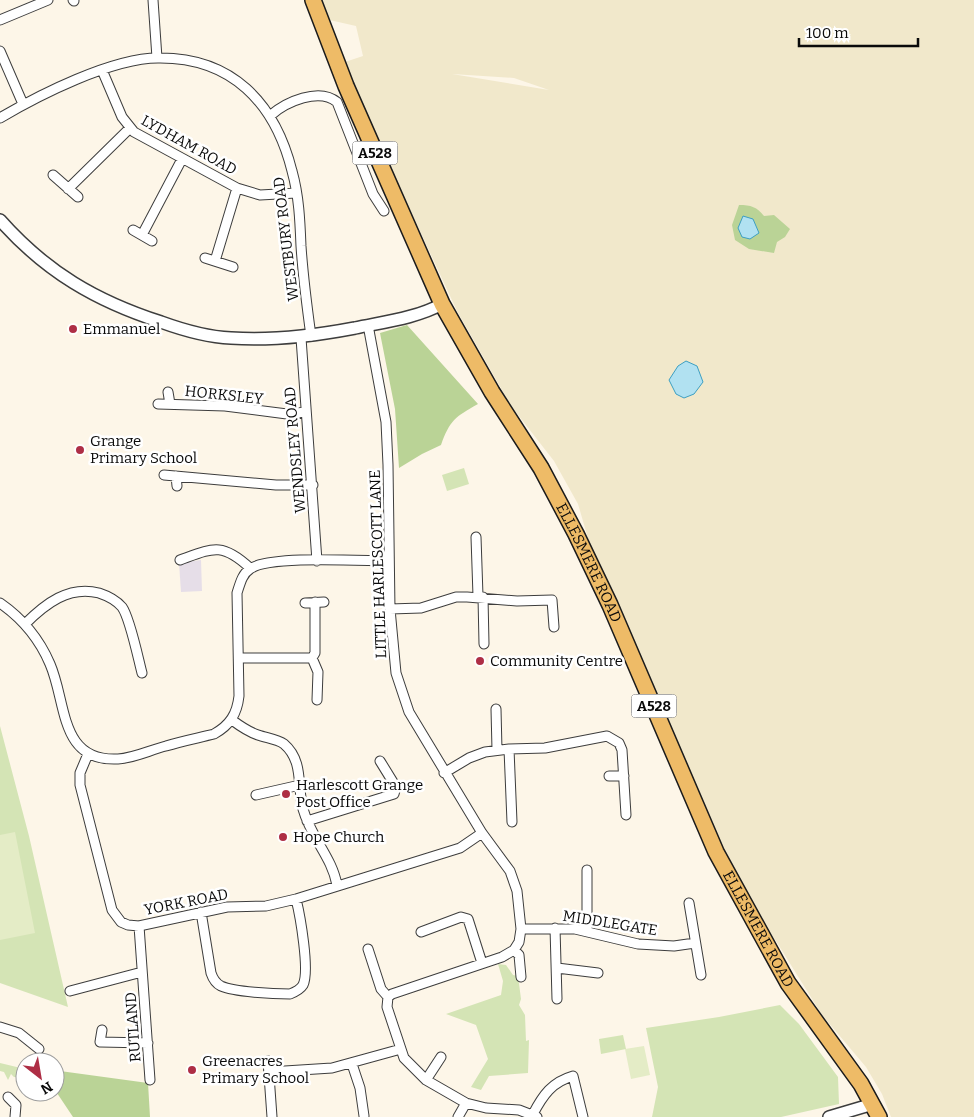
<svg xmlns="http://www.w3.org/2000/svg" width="974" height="1117" font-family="Bitter,serif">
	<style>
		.industrial { fill: #e6dee8 }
		.farmland { fill: #f1e8cb; fill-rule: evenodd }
		.green { fill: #d4e4b5 }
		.forest { fill: #bad396 }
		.pitch { fill: #e4ecc6 }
		.water { fill: #b1e1f1; stroke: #3d9fc2 }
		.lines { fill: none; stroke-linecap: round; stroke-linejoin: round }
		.minor-casing { stroke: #3d3d3d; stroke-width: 11 }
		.tertiary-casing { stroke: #3d3d3d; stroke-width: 14 }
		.primary-casing { stroke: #1b1b1b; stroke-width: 18 }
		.minor { stroke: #fff; stroke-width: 9 }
		.tertiary { stroke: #fff; stroke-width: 11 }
		.primary { stroke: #eebb67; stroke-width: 15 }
		.poi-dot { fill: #ae2e45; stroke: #fff; stroke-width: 2 }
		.labels { text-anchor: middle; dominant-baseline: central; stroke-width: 5; stroke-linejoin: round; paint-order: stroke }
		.shield { fill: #fff; stroke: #545454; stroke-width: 1 }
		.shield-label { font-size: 14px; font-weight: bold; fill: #0a0a0a }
		.street-label { font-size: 15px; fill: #0a0a0a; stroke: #fff }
		.poi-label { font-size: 15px; fill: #0a0a0a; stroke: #fff; text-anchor: start }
	</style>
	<rect width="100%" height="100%" fill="#fdf6e8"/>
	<path class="industrial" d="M201,560L202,591L181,592L179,563Z"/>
	<path class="farmland" d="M322,0H974V1117H891L882,1094L866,1067L822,1015L776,941L759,921L733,879L590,545L578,504L554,461L511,406L457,311L342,63L363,56L356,26L325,19ZM452,74L514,78L549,90Z"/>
	<path class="green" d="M464,468L469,484L447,491L442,475Z
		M0,726L29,836L68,1007L0,983Z
		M498,964L506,965L513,975L518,976L521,999L519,1005L525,1015L526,1041L529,1040L528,1073L489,1076L481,1090L471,1087L488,1059L476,1025L446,1014L501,995L503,981Z
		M780,1005L799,1024L838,1077L839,1104L781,1117H652L658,1087L646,1028L719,1017Z
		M623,1035L626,1049L601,1054L599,1039Z
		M0,1063L25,1069V1078L14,1077L11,1074L8,1080L4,1072L0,1071Z"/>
	<path class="forest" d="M739,205C751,205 757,207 764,216L774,215L790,229L785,237L777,242L774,253L749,249L735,240L732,225Z
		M407,325L478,404C455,417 450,420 441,445L422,454L399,468L395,409L380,333Z
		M60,1071L148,1083L150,1117H73L57,1093Z"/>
	<path class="pitch" d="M15,832L35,933L0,940V835Z
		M644,1046L650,1075L631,1079L625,1049Z"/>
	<path class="water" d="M743,216L753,219L759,233L750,239L742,237L738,228Z
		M686,361L697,366L703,382L694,394L684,398L676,394L669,380L678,366Z"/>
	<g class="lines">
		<g class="minor-casing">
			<path id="minor" d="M73,0L74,1
				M153,0L157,58
				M0,20L48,0
				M0,51L23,104
				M102,70L122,117L134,132L237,188L260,195L296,193
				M271,115C286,102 319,87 337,102L373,194L384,211
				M0,118C39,95 112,58 158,58C232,57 275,103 292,171C299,196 300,221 301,246C303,276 307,307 311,336
				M53,175L78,197
				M68,189L130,128
				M133,230L152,241
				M142,235L182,159
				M205,258L233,267
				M215,261L237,188
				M368,325L386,422L388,465L390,609L396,673L409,712L482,833L510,871L517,891L521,929L519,942L514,950L519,955L521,977
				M301,338L317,561
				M168,392L170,404
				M158,404L225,406L287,414L306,412
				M164,475L276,485H313
				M176,476L177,486
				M476,537L478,596
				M180,560C213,548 222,542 250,568
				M483,597L484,644
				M315,602V653L312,658L318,672L317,700
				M0,603C23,619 39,638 50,664C67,703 59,762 118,759C134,758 150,750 166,746C182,741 198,738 214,734C230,725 237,714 239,696L237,593C240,584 242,574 250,569C268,555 363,561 389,561
				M305,603L324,602
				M390,609L421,608L456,597H467L517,601L552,600L554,627
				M25,624C45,604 69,585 99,593C108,596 116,600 122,607C130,618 138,658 142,673
				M239,658H312
				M496,709L497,750
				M232,720C240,726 249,732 258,735C266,738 277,739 284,744C304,761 297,787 303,809C311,838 332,857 337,885
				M509,749L512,822
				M88,754L80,773V785L112,910L121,922L128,925L139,926L227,907L266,906L296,899L460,848L482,833
				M444,773L469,758L485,752L509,749L545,748L607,736L619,743L622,750L626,815
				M609,776H624
				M256,795L300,785
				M307,821L394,794L396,787L380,761
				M689,903L701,975
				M201,912L211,973C213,979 215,983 221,986C234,992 274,994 290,994C295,992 300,990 303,985C310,971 300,915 296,899
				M139,926L150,1080
				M555,928L557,999
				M521,929H575L638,944L674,946L695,943
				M587,931V870
				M421,932L461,917L468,919L482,963
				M368,949L381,989L388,997
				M557,968L598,973
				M70,991L142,972
				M388,997L387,1007L404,1058L426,1080L466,1103L486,1108L519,1110L537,1117
				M388,997L392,994L502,957L514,950
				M0,1027L19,1033L39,1049
				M102,1030L100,1042L148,1043
				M268,1061L272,1117
				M352,1064L360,1088L364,1116
				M269,1072L332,1068L401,1049
				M426,1080L441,1057
				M8,1097L16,1105L15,1117
				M533,1114C543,1095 552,1082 573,1076L583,1117
				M458,1117L466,1103"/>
		</g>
		<g class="tertiary-casing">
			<path id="tertiary" d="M0,220C46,272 96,301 161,322C183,330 207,337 231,338C273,341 313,336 355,328C383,322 417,318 442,304
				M829,1117L873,1104"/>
		</g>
		<g class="primary-casing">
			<g id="primary">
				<path id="s1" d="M313,0L346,86L442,304L492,392L541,468L576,534L610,605L716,852L788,983L861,1084L879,1117"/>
			</g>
		</g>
		<use href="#minor" class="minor"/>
		<use href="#tertiary" class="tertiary"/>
		<use href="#primary" class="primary"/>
	</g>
	<g class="poi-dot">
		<circle cx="73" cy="329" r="5"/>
		<circle cx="80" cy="450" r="5"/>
		<circle cx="480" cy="661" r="5"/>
		<circle cx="286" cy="794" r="5"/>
		<circle cx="283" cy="837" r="5"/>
		<circle cx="192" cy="1070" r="5"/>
	</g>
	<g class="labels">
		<g class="shield">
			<rect x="352.5" y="141.5" width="45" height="23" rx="4"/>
			<rect x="631.5" y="694.5" width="45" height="23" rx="4"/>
		</g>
		<g class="shield-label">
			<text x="375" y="153">A528</text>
			<text x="654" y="706">A528</text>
		</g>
		<g class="street-label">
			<text transform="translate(189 145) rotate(29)">LYDHAM ROAD</text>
			<text transform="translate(286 239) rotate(-97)">WESTBURY ROAD</text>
			<text transform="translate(224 395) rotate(6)">HORKSLEY</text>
			<text transform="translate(295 450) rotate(-95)">WENDSLEY ROAD</text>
			<text stroke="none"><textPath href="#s1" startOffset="628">ELLESMERE ROAD</textPath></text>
			<text transform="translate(378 564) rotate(-92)">LITTLE HARLESCOTT LANE</text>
			<text transform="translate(186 902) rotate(-11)">YORK ROAD</text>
			<text transform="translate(610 923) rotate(9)">MIDDLEGATE</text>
			<text stroke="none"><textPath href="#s1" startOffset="1032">ELLESMERE ROAD</textPath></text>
			<text transform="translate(133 1027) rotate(-94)">RUTLAND</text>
		</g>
		<g class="poi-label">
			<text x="83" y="329">Emmanuel</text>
			<text x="90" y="441">Grange<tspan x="90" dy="17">Primary School</tspan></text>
			<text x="490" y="661">Community Centre</text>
			<text x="296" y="785">Harlescott Grange<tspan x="296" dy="17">Post Office</tspan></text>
			<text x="293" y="837">Hope Church</text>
			<text x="202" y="1061">Greenacres<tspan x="202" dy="17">Primary School</tspan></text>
		</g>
	</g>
	<g transform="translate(40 1077) rotate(149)"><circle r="24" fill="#ffffff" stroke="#9d9d9d"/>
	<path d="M0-4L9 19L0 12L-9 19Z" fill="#ae2e45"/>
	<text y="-8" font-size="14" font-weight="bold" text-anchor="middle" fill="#0a0a0a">N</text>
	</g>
	<path d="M799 38v8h119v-8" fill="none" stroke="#0a0a0a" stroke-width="2.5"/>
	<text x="806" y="38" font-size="15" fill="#0a0a0a" stroke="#ffffff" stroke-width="4" paint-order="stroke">100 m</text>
</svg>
